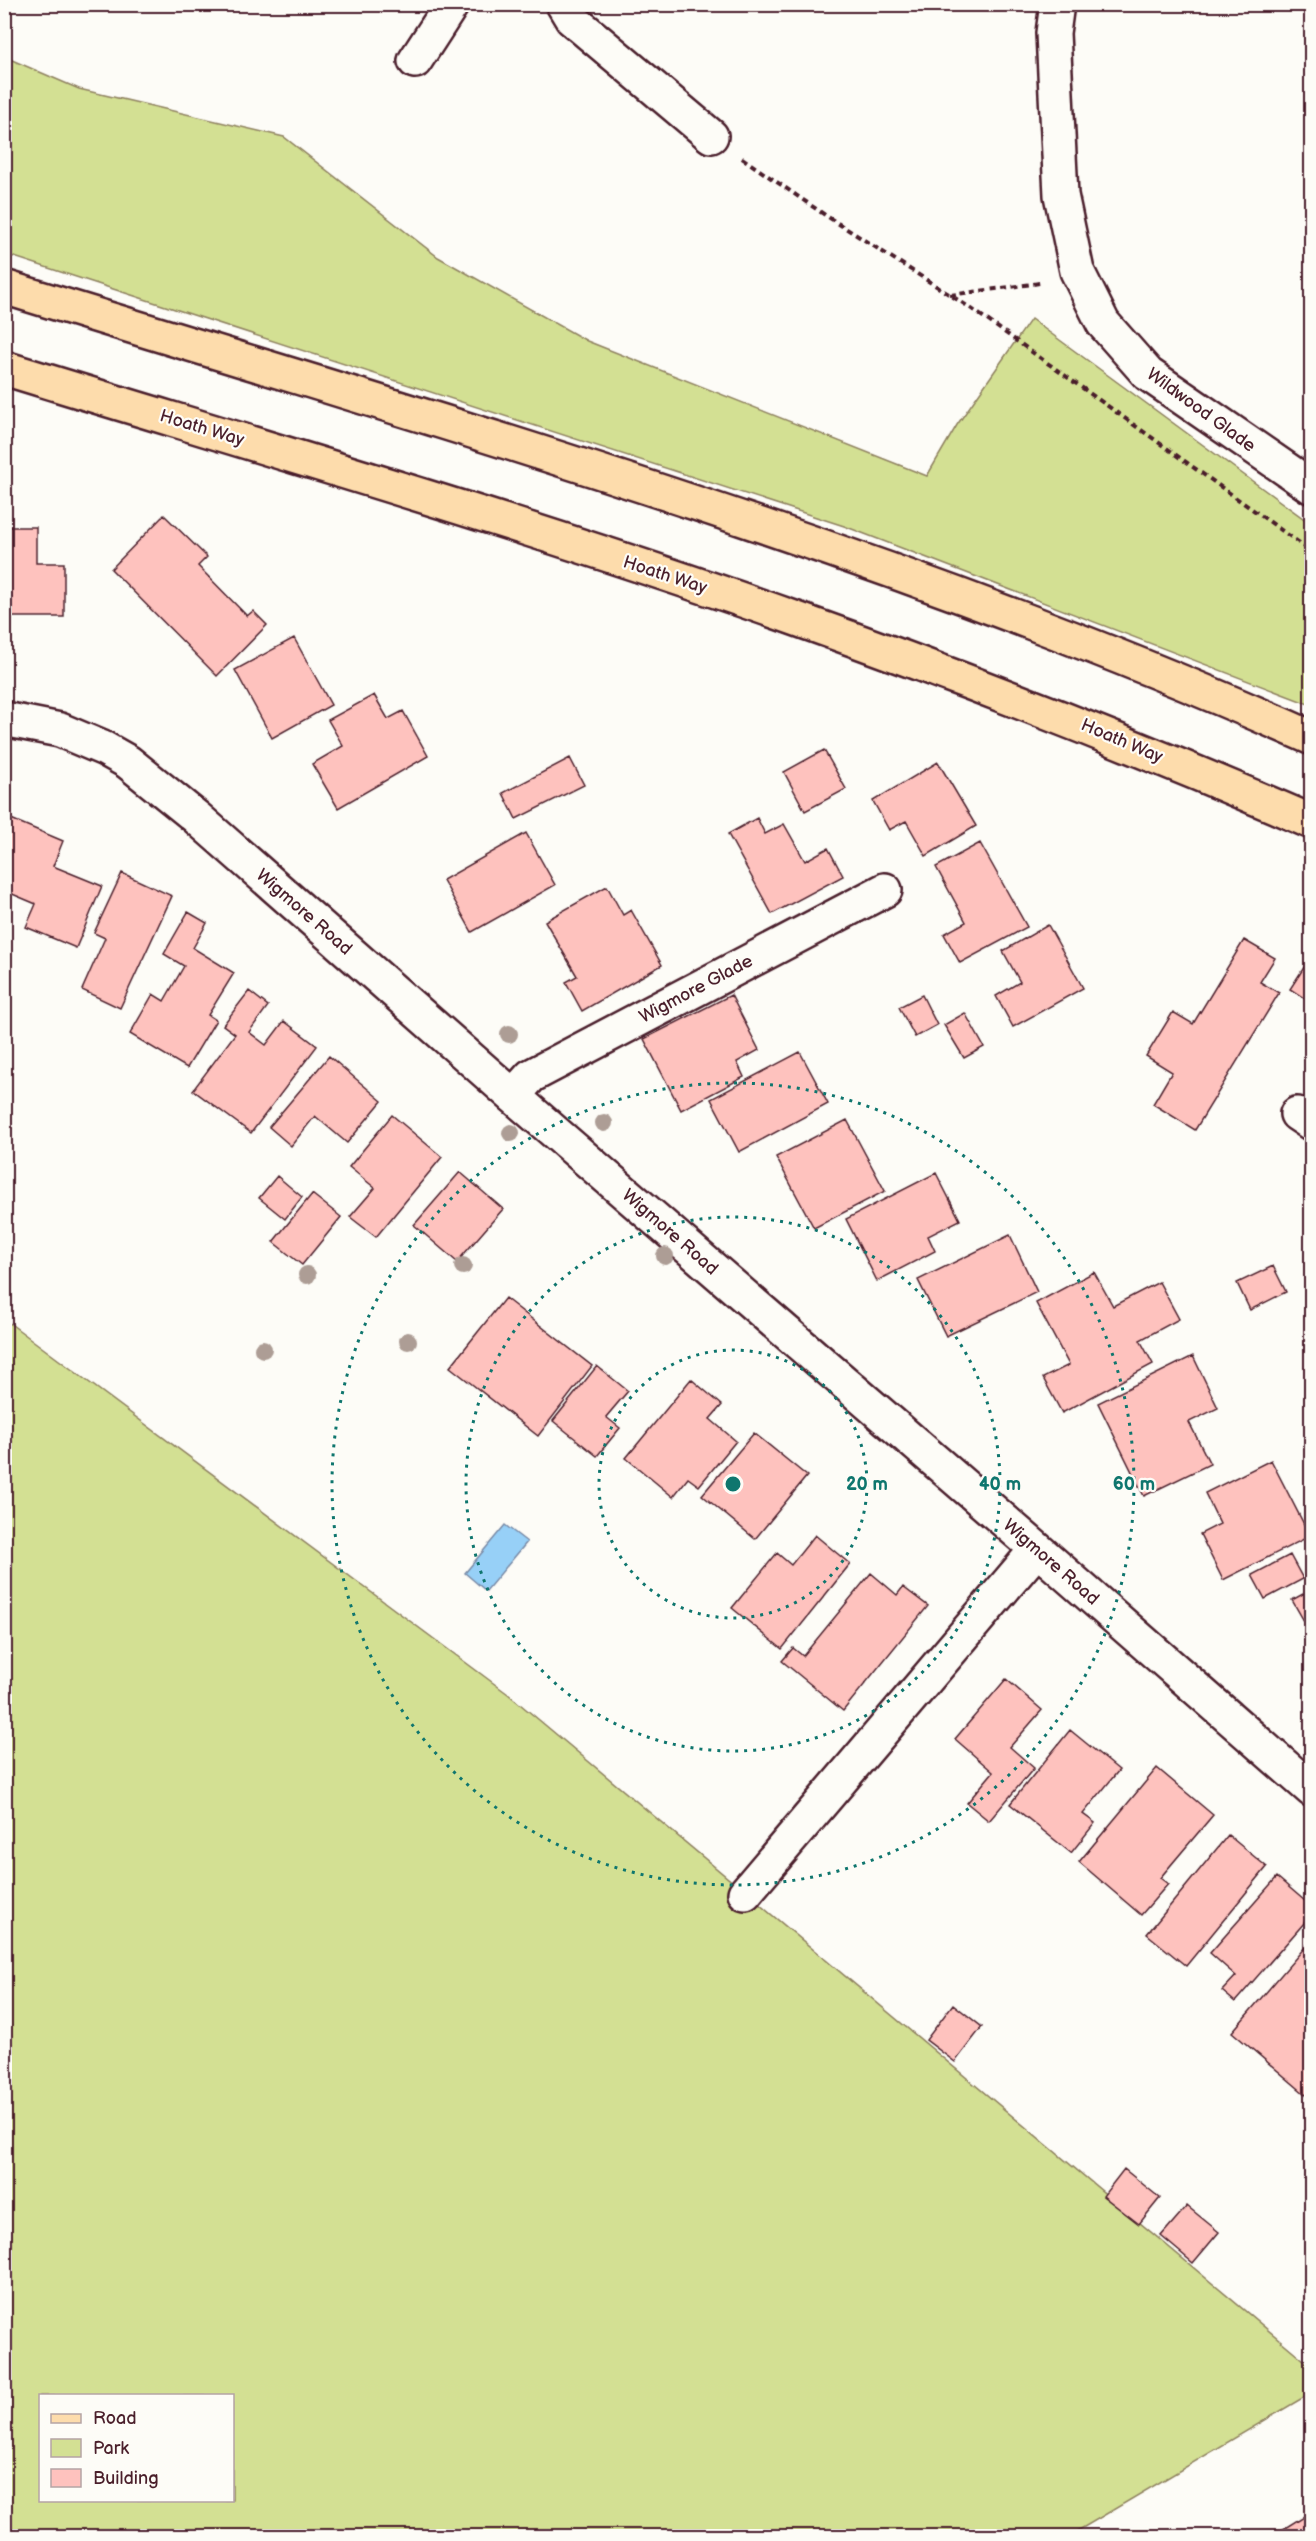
<svg xmlns="http://www.w3.org/2000/svg" width="1316" height="2541" font-family="'Balsamiq Sans',sans-serif">
	<style>
		.green { fill: #d3e093; stroke: #8e805f; stroke-width: 1.5; fill-rule: evenodd }
		.water { fill: #97d0f7; stroke: #7889a5; stroke-width: 1.5 }
		.building { fill: #fec2be; stroke: #4a1f2b; stroke-width: 1.5 }
		.lines { fill: none; stroke-linecap: round; stroke-linejoin: round }
		.minor-casing { stroke: #4a1f2b; stroke-width: 38 }
		.major-casing { stroke: #4a1f2b; stroke-width: 38 }
		.path { stroke: #4a1f2b; stroke-width: 4; stroke-dasharray: 6 4.5; stroke-linecap: butt }
		.minor { stroke: #fdfcf7; stroke-width: 33 }
		.major { stroke: #fddcac; stroke-width: 33 }
		.tree { fill: #ad9d95 }
		.ring { fill: none; stroke: #0f766e; stroke-width: 3; stroke-dasharray: 3 6 }
		.labels { text-anchor: middle; dominant-baseline: central; stroke-width: 4.5; stroke-linejoin: round; paint-order: stroke }
		.street-label { font-size: 18px; fill: #4a1f2b; stroke: #fdfcf7 }
		.centre { fill: #0f766e; stroke: #fdfcf7; stroke-width: 3 }
		.ring-label { font-size: 18px; text-anchor: middle; font-weight: bold; fill: #0f766e; stroke: #fdfcf7; stroke-width: 4.5; stroke-linejoin: round; paint-order: stroke }
	</style>
	<rect width="100%" height="100%" fill="#fdfcf7"/>
	<filter id="ink" filterUnits="userSpaceOnUse"><feTurbulence type="fractalNoise" baseFrequency=".0167" numOctaves="2"/><feDisplacementMap in="SourceGraphic" scale="12" xChannelSelector="R" yChannelSelector="G"/><feConvolveMatrix kernelMatrix="1 2 1 2 8 2 1 2 1" color-interpolation-filters="sRGB"/></filter>
	<g filter="url(#ink)">
		<path class="green" d="M5,57L79,89L284,137L438,257L587,341L927,476L957,425L1031,319L1311,524V705L844,526L5,254Z
			M4,1319L508,1694L1311,2366V2393L1069,2536H5ZM40,2396H232V2500H40Z"/>
		<path class="water" d="M505,1525L527,1542L486,1591L465,1573Z"/>
		<path class="building" d="M164,515L207,557L198,566L247,616L253,611L267,625L217,676L111,569Z
			M4,527H36V563H64V617H4Z
			M294,638L331,705L272,738L235,670Z
			M374,695L388,719L403,711L428,756L338,808L312,764L343,746L328,720Z
			M824,750L846,789L805,811L784,772Z
			M570,758L584,785L516,819L503,793Z
			M938,762L976,826L926,856L906,821L889,830L873,801Z
			M4,816L63,841L53,866L102,886L76,948L26,927L36,904L10,893L4,907Z
			M757,818L765,834L784,824L805,861L828,848L843,876L772,914L728,834Z
			M526,833L555,885L472,932L443,880Z
			M980,843L1027,927L960,963L944,934L966,922L936,867Z
			M122,873L172,896L120,1008L82,990L105,938L94,933Z
			M607,886L623,915L631,910L662,965L582,1011L566,982L577,976L545,921Z
			M188,912L207,923L193,948L234,973L208,1015L216,1020L187,1068L130,1034L153,994L164,1001L184,966L164,954Z
			M1048,925L1083,988L1013,1027L996,996L1020,982L1003,951Z
			M1244,940L1275,958L1260,982L1279,993L1195,1130L1153,1104L1172,1072L1146,1056L1173,1012L1193,1024Z
			M1312,955V1012L1306,1009L1310,1002L1290,989Z
			M249,991L268,1006L249,1032L266,1045L284,1021L317,1046L251,1133L193,1090L235,1034L223,1025Z
			M731,995L759,1050L737,1062L744,1077L681,1110L644,1039Z
			M922,995L937,1025L915,1037L899,1007Z
			M965,1013L984,1047L964,1058L944,1025Z
			M800,1052L828,1104L739,1152L711,1099Z
			M329,1056L382,1101L347,1143L315,1116L291,1146L269,1127Z
			M392,1115L442,1157L376,1237L350,1217L375,1188L349,1167Z
			M847,1120L885,1191L814,1228L776,1157Z
			M460,1172L503,1209L457,1262L414,1225Z
			M936,1173L960,1220L928,1236L935,1251L877,1281L846,1219Z
			M277,1176L302,1197L285,1219L259,1198Z
			M312,1194L341,1217L302,1265L273,1242Z
			M1010,1235L1037,1292L946,1336L918,1280Z
			M1273,1266L1286,1292L1250,1310L1237,1283Z
			M1094,1272L1113,1306L1159,1282L1179,1319L1140,1340L1153,1364L1062,1413L1043,1378L1069,1365L1036,1303Z
			M505,1298L592,1366L538,1436L450,1367Z
			M1193,1356L1218,1408L1189,1422L1210,1464L1144,1496L1098,1403Z
			M597,1366L628,1391L606,1417L620,1428L597,1456L553,1421Z
			M691,1379L722,1405L710,1419L736,1441L699,1486L688,1478L673,1497L626,1458Z
			M754,1433L807,1476L755,1539L702,1495Z
			M1271,1460L1310,1536L1223,1580L1200,1534L1220,1524L1205,1493Z
			M815,1535L850,1564L782,1649L732,1608L777,1553L791,1565Z
			M1290,1555L1303,1579L1265,1599L1252,1575Z
			M871,1573L897,1595L903,1587L928,1606L843,1711L782,1661L793,1648L803,1656Z
			M1312,1589V1635L1292,1600Z
			M1006,1679L1042,1710L1010,1747L1034,1768L989,1821L967,1803L993,1772L955,1739Z
			M1070,1730L1119,1770L1083,1814L1095,1823L1071,1853L1010,1804Z
			M1157,1768L1213,1815L1160,1878L1168,1884L1141,1915L1079,1862Z
			M1228,1835L1267,1867L1186,1966L1147,1934Z
			M1277,1877L1312,1907V1914L1235,2002L1222,1991L1236,1976L1210,1953Z
			M1312,1939V2100L1232,2032Z
			M953,2004L982,2027L955,2062L926,2040Z
			M1124,2169L1160,2198L1139,2224L1103,2196Z
			M1187,2206L1219,2232L1193,2263L1161,2236Z
			M1312,2511V2536H1272Z"/>
		<g class="lines">
			<g class="minor-casing">
				<path id="minor" d="M563,4L572,19L711,136
					M1057,4L1053,33L1061,195L1077,271L1103,323L1148,374L1312,487
					M415,61L452,4
					M4,719L60,730L105,749L128,762L196,817L513,1096L1037,1549L1312,1790
					M513,1096L531,1076L885,890
					M1297,1114L1312,1124
					M745,1893L1037,1549"/>
			</g>
			<g class="major-casing">
				<path id="major" d="M4,287C445,423 890,550 1312,738
					M4,368C268,449 534,526 794,618C969,680 1141,748 1312,822"/>
			</g>
			<path class="path" d="M742,158L825,215L969,307L1312,552
				M950,295L1040,283"/>
			<use href="#minor" class="minor"/>
			<use href="#major" class="major"/>
		</g>
		<g class="tree">
			<circle cx="509" cy="1034" r="9"/>
			<circle cx="604" cy="1123" r="9"/>
			<circle cx="511" cy="1133" r="9"/>
			<circle cx="665" cy="1256" r="9"/>
			<circle cx="463" cy="1266" r="9"/>
			<circle cx="307" cy="1275" r="9"/>
			<circle cx="408" cy="1341" r="9"/>
			<circle cx="263" cy="1349" r="9"/>
		</g>
	</g>
	<g class="ring">
		<circle cx="733" cy="1484" r="134"/>
		<circle cx="733" cy="1484" r="267"/>
		<circle cx="733" cy="1484" r="401"/>
	</g>
	<g class="labels">
		<g class="street-label">
			<text transform="translate(1201 410) rotate(36)">Wildwood Glade</text>
			<text transform="translate(202 428) rotate(17)">Hoath Way</text>
			<text transform="translate(665 575) rotate(18)">Hoath Way</text>
			<text transform="translate(1122 741) rotate(23)">Hoath Way</text>
			<text transform="translate(304 912) rotate(41)">Wigmore Road</text>
			<text transform="translate(696 989) rotate(-28)">Wigmore Glade</text>
			<text transform="translate(670 1232) rotate(41)">Wigmore Road</text>
			<text transform="translate(1051 1562) rotate(41)">Wigmore Road</text>
		</g>
	</g>
	<circle cx="733" cy="1484" r="9" class="centre"/>
	<g class="ring-label">
		<text x="867" y="1490">20 m</text>
		<text x="1000" y="1490">40 m</text>
		<text x="1134" y="1490">60 m</text>
	</g>
	<rect width="1316" height="2541" fill="none" stroke="#fdfcf7" stroke-width="24"/>
	<rect x="12" y="12" width="1292" height="2517" fill="none" stroke="#4a1f2b" stroke-width="2" filter="url(#ink)"/>
	<rect x="39" y="2394" width="195" height="108" fill="#fdfcf7" stroke="#b5a4a5" stroke-width="1.5"/>
	<rect x="51" y="2414" width="30" height="9" fill="#fddcac" stroke="#b5a4a5" stroke-width="1.5"/>
	<text x="93" y="2424" font-size="18" fill="#4a1f2b">Road</text>
	<rect x="51" y="2439" width="30" height="18" fill="#d3e093" stroke="#b5a4a5" stroke-width="1.5"/>
	<text x="93" y="2454" font-size="18" fill="#4a1f2b">Park</text>
	<rect x="51" y="2469" width="30" height="18" fill="#fec2be" stroke="#b5a4a5" stroke-width="1.5"/>
	<text x="93" y="2484" font-size="18" fill="#4a1f2b">Building</text>
</svg>
